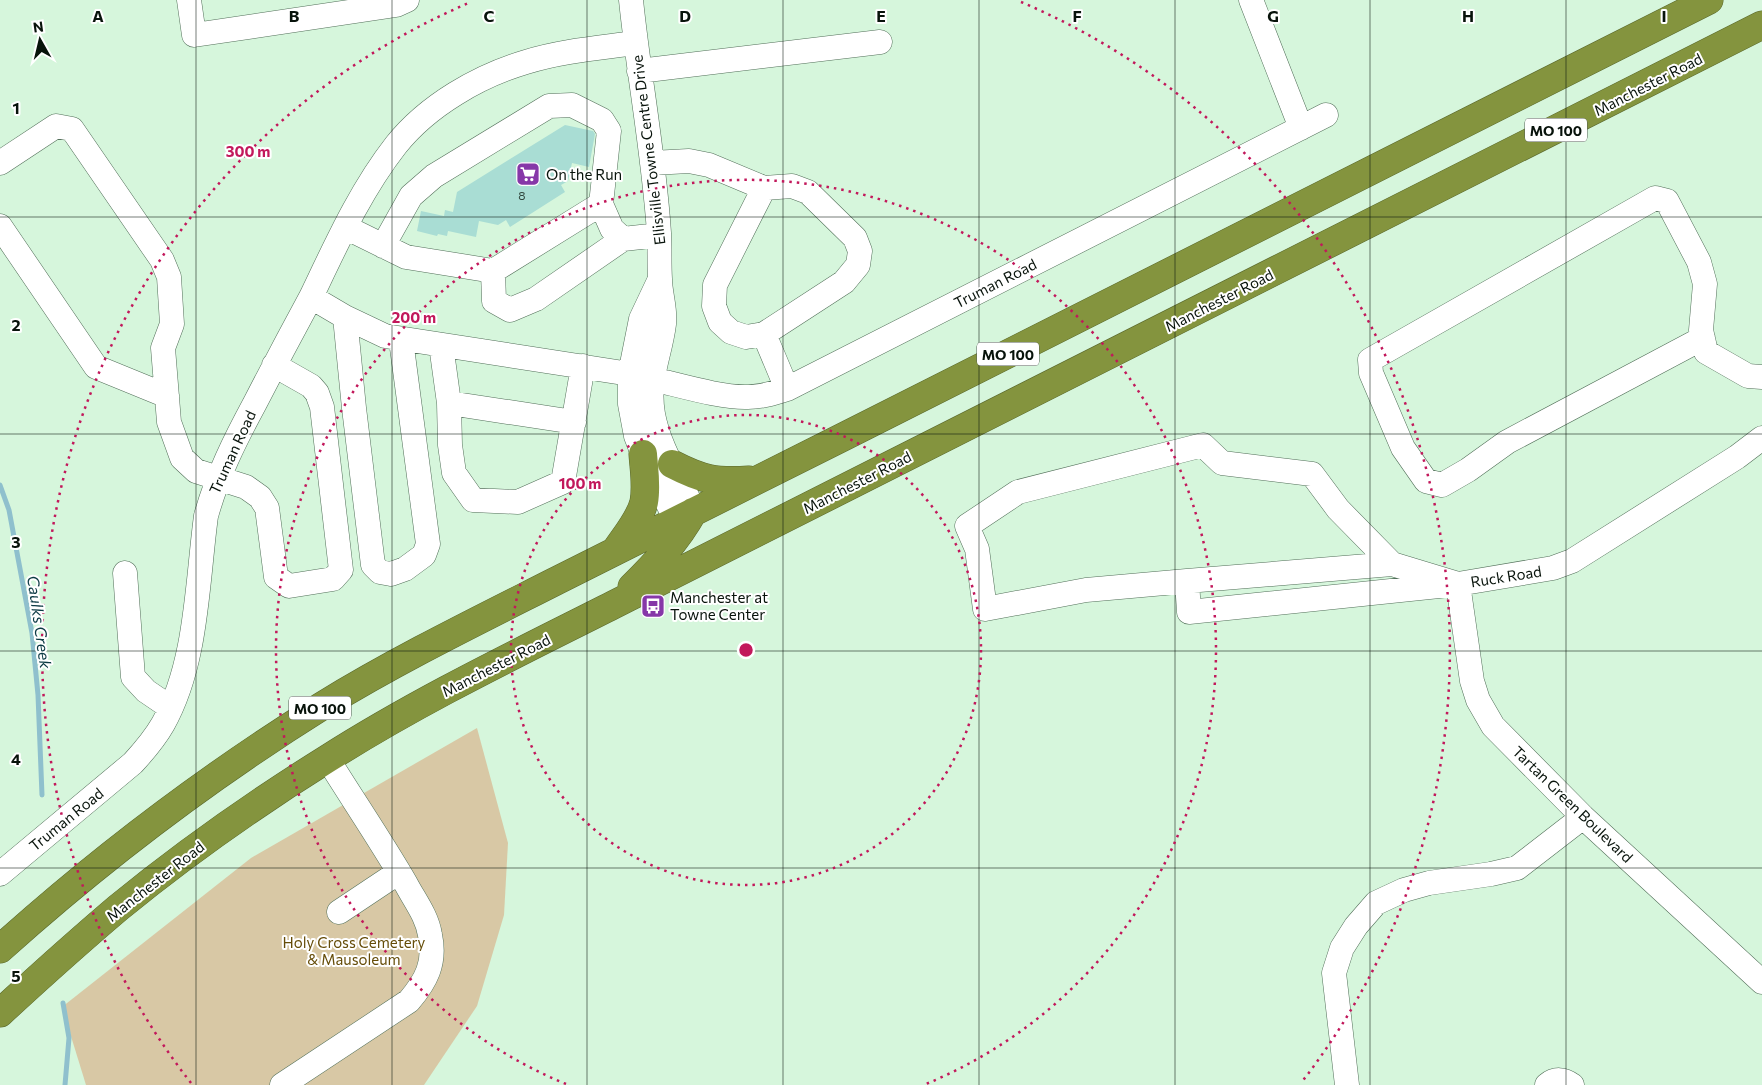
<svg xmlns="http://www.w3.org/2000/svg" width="1762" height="1085" font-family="Commissioner,sans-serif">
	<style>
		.green { fill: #d8c8a5 }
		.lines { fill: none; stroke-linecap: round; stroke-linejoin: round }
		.stream { stroke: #8fc0cd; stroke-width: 5 }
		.building { fill: #a9ddd4 }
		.minor-casing { stroke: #526f59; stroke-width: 25 }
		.highway-casing { stroke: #59672c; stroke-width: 29 }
		.minor { stroke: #fff; stroke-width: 24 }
		.highway { stroke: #84943e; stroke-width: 28 }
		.grid { fill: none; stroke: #08130b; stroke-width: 1; stroke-opacity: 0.55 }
		.ring { fill: none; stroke: #c2185b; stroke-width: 2.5; stroke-dasharray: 2.5 5 }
		.labels { text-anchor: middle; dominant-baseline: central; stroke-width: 4; stroke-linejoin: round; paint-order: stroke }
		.number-label { font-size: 12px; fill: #30463d }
		.shield { fill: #fff; stroke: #525a54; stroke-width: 1 }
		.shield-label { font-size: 14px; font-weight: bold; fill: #08130b }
		.street-label { font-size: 15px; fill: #08130b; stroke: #fff }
		.poi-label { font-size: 15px; fill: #08130b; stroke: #fff; text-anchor: start }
		.park-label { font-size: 15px; fill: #654c08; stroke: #fff }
		.water-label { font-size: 16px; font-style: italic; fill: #0c3a44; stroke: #fff }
		.grid-label { font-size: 16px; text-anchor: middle; font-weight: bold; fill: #08130b; stroke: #fff; stroke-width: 4; stroke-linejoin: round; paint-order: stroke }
		.centre { fill: #c2185b; stroke: #fff; stroke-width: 2.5 }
		.ring-label { font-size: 15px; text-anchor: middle; font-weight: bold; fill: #c2185b; stroke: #fff; stroke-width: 4; stroke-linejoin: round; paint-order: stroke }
	</style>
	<rect width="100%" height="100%" fill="#d6f6dc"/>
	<path class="green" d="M477,728L508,843L504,915L477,1006L424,1085H86L62,1007L251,858Z"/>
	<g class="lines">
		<path class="stream" d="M0,485L9,510L32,633L38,695L42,795
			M63,1003L69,1038L65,1085"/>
	</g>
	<path class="building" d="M565,125L593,131L595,134L589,167L572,163L568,181L561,185L565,192L510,227L506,220L498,225L479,221L476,237L448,231L447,236L438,234L437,236L417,231L421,211L444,216L445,210L453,212L457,192Z"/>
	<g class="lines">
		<g class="minor-casing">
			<path id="minor" d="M189,0L194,35L396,5L407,0
				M631,0C639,78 654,155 659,233C660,249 659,264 660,279C660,293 666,310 664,324C660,356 647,379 653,414C659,448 680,479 694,511
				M1251,0L1301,128
				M639,71L880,42
				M0,163L56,126L72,129L162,260L169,277L172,324L163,348L169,422L182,458L196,471L246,487L260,497L267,508L276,577L289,586L333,579L341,570L322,407L317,393L311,386L274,365
				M652,163L689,161L709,165L764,188L792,186L808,192L855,238L860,251L858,265L844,282L764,334L746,337L731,332L720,322L714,306L715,285L764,188
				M0,226L96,367L167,396
				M345,227L406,257L493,271L601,204
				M383,246L411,196L434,176L549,106L572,105L602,120L609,131L601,204L612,229L623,239L659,235
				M493,271L494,301L510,310L536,299L623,239
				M659,281L641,319L630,374V404L636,436L643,454L676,520
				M311,297C336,245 360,191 396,145C428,105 479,76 526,62C561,51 599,48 635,43
				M345,317L354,408L373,565L380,572L391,574L405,569L424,555L428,544L401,340
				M764,334L787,389
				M1703,338L1507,442L1468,470L1442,485L1426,481L1403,448L1371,373L1370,360L1655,198L1667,201L1699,262L1705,284L1701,330L1706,352L1748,376L1762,377
				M441,345L449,403L450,445L454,473L473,500L518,502L563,482L583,366
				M652,379C679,385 721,398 748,397C762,397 774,393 787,389L1326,115
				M449,403L574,422
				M1392,564L1458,584L1472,681L1478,700L1493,726L1583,817L1762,982
				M125,573L133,677L146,691L171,708
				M1187,581L1086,590L985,609L977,549L967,526L1018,492L1203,445L1222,463L1312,474L1338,509L1392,564L1187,581L1189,612L1458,584L1553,568L1572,561L1737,457L1762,438
				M0,874L133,763C144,751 155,738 163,724C197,664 197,583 206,516C217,476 235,440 255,403C273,368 292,332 311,297L345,317L385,336L630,374
				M339,912L399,872
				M282,1085L409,1001C426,981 436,963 430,935C427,916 415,901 406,884C381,841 353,800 327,758
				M1347,1085L1334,973L1342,948L1356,926L1376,903L1404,890L1429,883L1491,874L1517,868L1583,817
				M1547,1085C1555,1078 1564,1079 1572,1085"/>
		</g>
		<g class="highway-casing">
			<path id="highway" d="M672,464C703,480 715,482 749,480
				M616,550C626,535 640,519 644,502C647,486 644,469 643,454
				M632,587C655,564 677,541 693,512
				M0,949C100,859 207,778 322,706C397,660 477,621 556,581C653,532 750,483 847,435C1134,290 1421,144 1709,0
				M0,1013C39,977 78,942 118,908C184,854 255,804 327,759C418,701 516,654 613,605L1762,25"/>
		</g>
		<use href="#minor" class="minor"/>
		<use href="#highway" class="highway"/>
	</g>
	<path class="grid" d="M196,0V1085M392,0V1085M587,0V1085M783,0V1085M979,0V1085M1175,0V1085M1370,0V1085M1566,0V1085M0,217H1762M0,434H1762M0,651H1762M0,868H1762"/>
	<g class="ring">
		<circle cx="746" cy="650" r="235"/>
		<path d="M566 1084A470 470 0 1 1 926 1084"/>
		<path d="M191 1083A704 704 0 0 1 471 2M1021 2A704 704 0 0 1 1301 1083"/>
	</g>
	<defs>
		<g id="supermarket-square" transform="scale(1.25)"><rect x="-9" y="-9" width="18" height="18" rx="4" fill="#8637a8" stroke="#fff"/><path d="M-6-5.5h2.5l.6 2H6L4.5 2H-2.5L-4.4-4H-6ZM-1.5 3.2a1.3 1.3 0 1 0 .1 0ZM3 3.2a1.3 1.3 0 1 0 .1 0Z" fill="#fff"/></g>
		<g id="bus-square" transform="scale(1.25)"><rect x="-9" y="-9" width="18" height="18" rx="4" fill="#8637a8" stroke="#fff"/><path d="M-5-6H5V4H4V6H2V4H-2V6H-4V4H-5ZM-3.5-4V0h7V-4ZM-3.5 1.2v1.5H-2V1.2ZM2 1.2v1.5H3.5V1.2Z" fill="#fff"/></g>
	</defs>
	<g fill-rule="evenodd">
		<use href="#supermarket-square" x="528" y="174"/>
		<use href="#bus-square" x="653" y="606"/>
	</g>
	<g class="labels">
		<g class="number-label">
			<text x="522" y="195">8</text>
		</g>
		<g class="shield">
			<rect x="1525" y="118.5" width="62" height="23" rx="4"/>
			<rect x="977" y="342.5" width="62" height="23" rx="4"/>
			<rect x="289" y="696.5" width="62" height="23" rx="4"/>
		</g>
		<g class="shield-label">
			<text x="1556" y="130">MO 100</text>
			<text x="1008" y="354">MO 100</text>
			<text x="320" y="708">MO 100</text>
		</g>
		<g class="street-label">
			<text transform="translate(1648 84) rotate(-27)">Manchester Road</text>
			<text transform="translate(648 150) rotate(-97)">Ellisville Towne Centre Drive</text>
			<text transform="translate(995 283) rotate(-27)">Truman Road</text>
			<text transform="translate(1219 300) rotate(-27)">Manchester Road</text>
			<text transform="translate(232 452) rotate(-65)">Truman Road</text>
			<text transform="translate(857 482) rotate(-27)">Manchester Road</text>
			<text transform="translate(1506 576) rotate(-9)">Ruck Road</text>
			<text transform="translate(496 665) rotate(-27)">Manchester Road</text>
			<text transform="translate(1573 804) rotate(44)">Tartan Green Boulevard</text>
			<text transform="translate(66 819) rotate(-39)">Truman Road</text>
			<text transform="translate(155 881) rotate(-38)">Manchester Road</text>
		</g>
		<g class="poi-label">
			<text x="546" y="174">On the Run</text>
			<text x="670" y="597">Manchester at<tspan x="670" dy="17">Towne Center</tspan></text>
		</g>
		<g class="park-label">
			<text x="354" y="942">Holy Cross Cemetery<tspan x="354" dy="17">&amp; Mausoleum</tspan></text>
		</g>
		<g class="water-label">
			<text transform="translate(40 622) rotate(82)">Caulks Creek</text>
		</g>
	</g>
	<g class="grid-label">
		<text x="98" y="22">A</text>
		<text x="294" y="22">B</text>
		<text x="489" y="22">C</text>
		<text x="685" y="22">D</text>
		<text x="881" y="22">E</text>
		<text x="1077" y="22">F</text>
		<text x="1273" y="22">G</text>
		<text x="1468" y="22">H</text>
		<text x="1664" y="22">I</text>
		<text x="16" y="114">1</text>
		<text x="16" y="331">2</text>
		<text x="16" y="548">3</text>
		<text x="16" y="765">4</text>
		<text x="16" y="982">5</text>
	</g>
	<circle cx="746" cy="650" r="8" class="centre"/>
	<g class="ring-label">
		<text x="248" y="157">300 m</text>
		<text x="414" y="323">200 m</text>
		<text x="580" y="489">100 m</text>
	</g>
	<g transform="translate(40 40) rotate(352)" stroke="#ffffff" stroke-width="4" paint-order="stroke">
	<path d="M0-4L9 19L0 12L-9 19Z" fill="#08130b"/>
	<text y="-8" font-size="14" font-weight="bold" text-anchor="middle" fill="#08130b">N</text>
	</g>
</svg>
